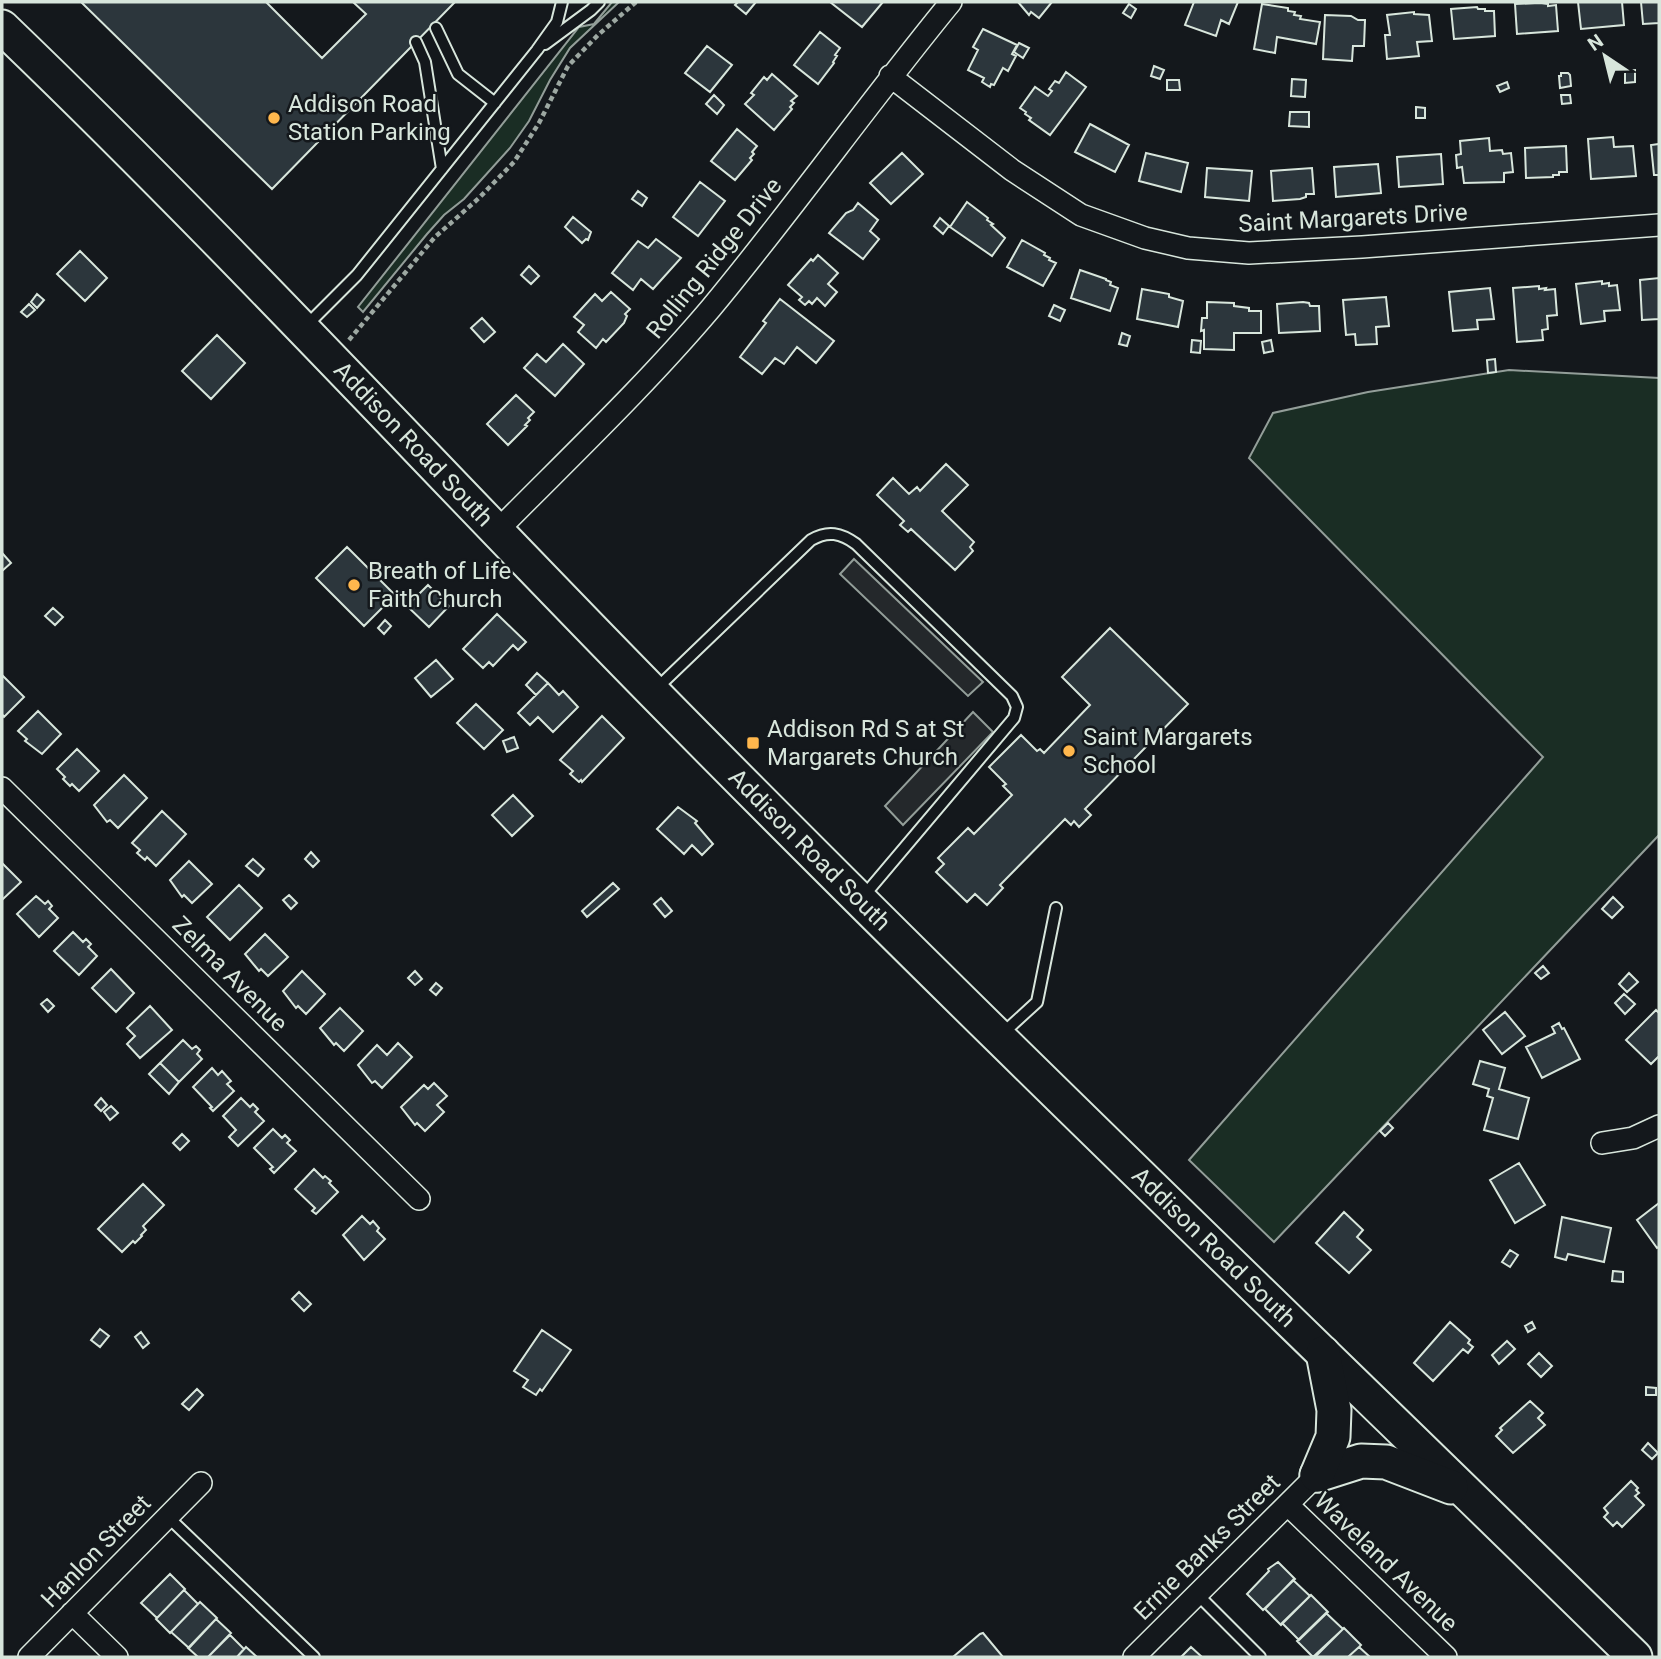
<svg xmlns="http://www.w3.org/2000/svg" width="1661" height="1659" font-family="Roboto,sans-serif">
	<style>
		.green { fill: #1a2d24; stroke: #939e99; stroke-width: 2 }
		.parking { fill: #24282b; stroke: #939e99; stroke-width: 2 }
		.building { fill: #2c363c; stroke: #d8e6dc; stroke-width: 2 }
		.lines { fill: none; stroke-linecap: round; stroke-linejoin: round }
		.service-casing { stroke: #d8e6dc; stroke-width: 14 }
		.minor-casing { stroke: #d8e6dc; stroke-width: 24 }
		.primary-casing { stroke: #d8e6dc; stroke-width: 37 }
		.path { stroke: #9da8a2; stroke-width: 4.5; stroke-dasharray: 5 3.5; stroke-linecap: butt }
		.service { stroke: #14181c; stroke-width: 10 }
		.minor { stroke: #14181c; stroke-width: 21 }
		.primary { stroke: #14181c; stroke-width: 33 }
		.poi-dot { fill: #ffb74d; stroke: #14181c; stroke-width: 2.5 }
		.labels { text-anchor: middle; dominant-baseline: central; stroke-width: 5; stroke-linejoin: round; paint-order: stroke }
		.poi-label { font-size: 24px; fill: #d8e6dc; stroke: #14181c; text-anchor: start }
		.street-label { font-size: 24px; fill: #d8e6dc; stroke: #14181c }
	</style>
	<rect width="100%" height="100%" fill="#14181c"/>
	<path class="green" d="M612,2H619L570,48L550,80L529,121L510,148L464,199L444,215L427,234L363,312L358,307L579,27L594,24Z
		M1509,370L1659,378V835L1274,1242L1189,1160L1543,757L1249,458L1273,413L1368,392Z"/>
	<path class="parking" d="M854,559L983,682L968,696L840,574Z
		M973,712L993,732L903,825L885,806Z"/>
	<path class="building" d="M81,2H266L322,58L366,14L353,2H455L272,189Z
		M738,2H756L746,14L735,5Z
		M830,2H883L862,27Z
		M1018,2H1052L1039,18L1031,12L1029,15Z
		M1194,2H1238L1229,24L1221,20L1216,36L1185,25Z
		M1578,2H1622L1624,25L1581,29Z
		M1641,2H1659V23L1643,24Z
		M1540,3L1548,4V6L1556,5L1558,31L1517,34L1515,4Z
		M1129,4L1136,9L1131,18L1123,13Z
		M1262,4L1288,8V11L1295,12L1294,15L1301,16L1300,19L1320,22L1316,44L1277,37L1275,53L1254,49Z
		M1477,7L1478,9H1485V11H1494L1495,36L1454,39L1451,9Z
		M1414,12V14L1429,15L1432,41L1417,42L1419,56L1387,59L1385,35H1390L1387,15Z
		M1325,15L1351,16L1358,20H1365L1364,46H1353L1352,61L1323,59Z
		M983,29L1017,45L1012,54L1016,56L1008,71L1003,68L994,85L991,84L990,87L982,82L984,78L968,70L978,50L973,47Z
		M820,32L840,48L835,55L837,56L833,62L834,63L818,84L794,65Z
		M1019,43L1029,48L1023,58L1014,52Z
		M707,46L732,65L710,92L685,73Z
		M1154,66L1164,70L1160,79L1151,76Z
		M1635,70V82L1625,83V71Z
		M1066,72L1086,87L1050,135L1029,120L1031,118L1025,114L1026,112L1020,108L1035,87L1048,96L1052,91L1049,89L1055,81L1059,83Z
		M1561,73H1568L1570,75L1571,86L1560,88L1559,76H1561Z
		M772,74L797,96L791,101L794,103L790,107L792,109L774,130L745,104L754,95L751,93L764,77L767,80Z
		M1292,79L1306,80L1305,97L1291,96Z
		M1167,80H1179L1180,90H1167Z
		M1507,82L1509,88L1500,92L1497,86Z
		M714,95L724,105L717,114L706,104Z
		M1561,95H1570L1571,103L1562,104Z
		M1416,107L1425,108V118H1416Z
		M1290,112H1309V127L1289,126Z
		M1090,124L1129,145L1115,172L1075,152Z
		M737,129L757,146L752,152L754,154L750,158L752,160L735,180L711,161Z
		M1613,137L1614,147L1633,146L1636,176L1591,179L1588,139Z
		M1489,138L1490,151L1502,150L1503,154L1511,153L1513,172L1504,173V182L1464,183L1462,167L1457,168L1456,155L1461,154L1460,141Z
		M1659,144V175H1654L1651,145Z
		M1566,146L1567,172H1559V175H1553V177L1526,178L1525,148Z
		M902,153L923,174L891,204L870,183Z
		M1146,153L1188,163L1181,192L1139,181Z
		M1441,154L1443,184L1399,187L1397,157Z
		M1378,164L1381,193L1336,197L1334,167Z
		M1207,168L1252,171L1249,201L1205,197Z
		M1312,168L1314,194H1306V197L1300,199L1273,201L1271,171Z
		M700,182L725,201L698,236L673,217Z
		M638,191L647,198L642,206L632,199Z
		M967,202L988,218L987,220L993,224L991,225L1005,238L992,256L950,227Z
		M858,203L878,220L870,231L879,239L863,259L829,233L846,213L853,210Z
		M573,217L591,232L588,240L586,239L582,243L565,227Z
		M940,218L949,226L943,234L934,226Z
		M656,239L681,258L653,289L641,279L633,290L612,273L638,241L648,248Z
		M1022,240L1045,253L1044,255L1050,258L1049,260L1056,263L1043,286L1007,267Z
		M80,251L107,278L85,301L57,274Z
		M818,255L838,273L828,284L837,292L825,306L817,298L812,304L809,301L805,305L799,300L802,297L788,285L811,259L813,261Z
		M529,266L539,276L531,284L521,275Z
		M1080,270L1106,279V280L1111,282L1110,285L1118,288L1110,311L1071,298Z
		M1659,278V319L1642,320L1640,280Z
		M1602,281V284L1609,283V286L1617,285L1620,310L1604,311L1605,321L1581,324L1576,284Z
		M1539,286V289L1546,288L1545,290L1555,289L1557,315L1547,316L1548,329L1542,330L1543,340L1517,342L1513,288Z
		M1490,288L1494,319L1477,320L1478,329L1453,331L1449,292Z
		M1142,289L1169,294V297L1183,301L1178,327L1137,319Z
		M611,292L630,309L625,314L627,316L624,323L606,342L603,339L596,348L578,332L584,325L574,317L595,294L602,301Z
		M37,294L44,300L37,308L31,302Z
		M1386,297L1389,326L1376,327L1377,344L1356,345L1355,334L1346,335L1343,300Z
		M780,299L834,341L816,363L797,347L784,364L775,358L762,374L740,357L766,323L763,321Z
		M1207,302L1234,303V306L1249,308V311H1261V333H1234V350L1204,349V330L1201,331L1202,318H1207Z
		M1303,302L1309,303L1310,306H1319L1320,331L1279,333L1277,304Z
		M29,304L35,310L27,317L21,312Z
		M1054,305L1065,310L1060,321L1049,316Z
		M482,318L495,332L484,342L471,328Z
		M1122,333L1130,336L1127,346L1119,344Z
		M217,335L245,363L211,399L182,371Z
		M1192,340L1201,341L1200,353L1191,352Z
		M1271,340L1273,351L1264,353L1262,342Z
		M563,344L584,364L555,396L524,368L537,354L546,362Z
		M1495,359L1496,372L1488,373L1487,360Z
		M516,395L534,412L528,418L530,420L525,425L527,426L508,445L487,424Z
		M946,464L968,485L942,511L974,542L970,547L973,551L955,570L911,529L908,532L900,525L904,521L877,495L893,478L909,494L917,487L920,491Z
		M347,547L395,595L364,626L316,578Z
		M3,554L11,563L2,571V555Z
		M428,585L449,606L429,627L407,606Z
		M53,608L63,617L55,625L45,616Z
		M497,614L526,642L518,650L513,645L493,666L489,662L483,668L463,649Z
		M385,620L391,626L384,634L378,628Z
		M1110,628L1188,704L1085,809L1091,815L1079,827L1074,821L1071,825L1065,819L1000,885L1003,888L987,905L975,894L967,902L936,872L944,864L938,858L968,828L974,834L1012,795L1003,786L1006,784L989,767L1021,735L1037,751L1040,749L1044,753L1090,705L1062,677Z
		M436,660L453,679L431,697L415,678Z
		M537,673L548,683L536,695L526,685Z
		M2,675L24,697L4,717L2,714Z
		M548,683L559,695L563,691L578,707L553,732L538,717L530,725L518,713Z
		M476,704L503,730L484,749L457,723Z
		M38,711L61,734L42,754L25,741L27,739L18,731Z
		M602,716L624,738L582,782L581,780L579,782L570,774L573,771L560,760Z
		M514,737L518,748L507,752L503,741Z
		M77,749L99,771L79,791L72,784L70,786L63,779L65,777L57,769Z
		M124,775L147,798L118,828L110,820L107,822L94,805Z
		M513,795L533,816L512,836L492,815Z
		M678,807L697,821L695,823L713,844L702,855L692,845L684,854L657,829Z
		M162,811L186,834L156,866L147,857L145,860L137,853L140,850L132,843Z
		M311,852L319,861L313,867L305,859Z
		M253,859L264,869L258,876L246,866Z
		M189,861L212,884L192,903L184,895L182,897L170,880Z
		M2,863L21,882L2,900Z
		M613,883L619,889L587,917L582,911Z
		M239,885L262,908L230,940L207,917Z
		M289,895L297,903L291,909L283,900Z
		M36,896L45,904L48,901L52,906L49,909L58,918L39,937L17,914Z
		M1613,897L1623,907L1612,918L1602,909Z
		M661,898L672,911L665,917L654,904Z
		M73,932L83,942L86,939L91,944L88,947L97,956L79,975L54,951Z
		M265,934L288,957L268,976L261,969L259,971L245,954Z
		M1543,966L1549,973L1541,979L1535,973Z
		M111,969L134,993L116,1012L92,988Z
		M302,971L325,994L306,1014L298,1006L296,1008L283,991Z
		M415,971L422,979L415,985L408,978Z
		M1629,973L1638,982L1627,992L1619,984Z
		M436,983L442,988L436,995L430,990Z
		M1624,994L1635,1004L1625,1014L1615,1003Z
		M47,999L54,1006L48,1012L41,1004Z
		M150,1006L172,1030L140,1058L127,1044L135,1036L127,1028Z
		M340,1008L363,1031L344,1051L336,1043L334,1045L320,1028Z
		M1656,1010L1659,1013V1056L1651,1064L1626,1040Z
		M1505,1012L1525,1036L1502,1054L1483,1030Z
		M1559,1023L1562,1029L1564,1028L1580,1059L1542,1078L1526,1047L1555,1033L1552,1027Z
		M183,1040L192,1049L196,1046L200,1050L197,1054L202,1059L179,1082L160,1063Z
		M398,1043L412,1057L382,1088L375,1081L372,1083L358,1065L377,1045L387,1055Z
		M1480,1061L1505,1068L1499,1089L1529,1098L1518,1139L1484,1130L1493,1098L1487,1096L1489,1089L1473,1084Z
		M160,1063L179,1082L169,1094L149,1074Z
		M212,1068L218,1075L222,1071L231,1081L227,1084L234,1091L213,1111L210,1108L212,1107L193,1087Z
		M434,1083L447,1096L437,1105L444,1112L425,1131L417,1123L415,1125L401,1107L424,1085L428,1089Z
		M101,1098L107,1105L101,1111L95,1105Z
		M241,1098L250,1107L253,1104L258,1109L255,1112L264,1121L238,1146L229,1137L236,1130L223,1116Z
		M111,1106L118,1113L110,1120L104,1112Z
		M1388,1123L1393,1128L1385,1136L1380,1131Z
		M273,1129L282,1138L285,1135L290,1140L287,1143L296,1151L274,1173L270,1169L273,1167L254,1148Z
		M182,1134L189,1141L180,1150L173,1143Z
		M1519,1163L1545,1205L1515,1223L1490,1180Z
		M314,1169L323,1178L325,1176L331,1181L329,1183L338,1192L316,1214L312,1211L315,1208L295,1189Z
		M143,1184L164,1205L143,1226L146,1230L141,1235L142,1236L135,1243L133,1241L122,1252L98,1229Z
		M1659,1203V1247L1657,1248L1637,1220Z
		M1344,1212L1363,1230L1357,1237L1371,1250L1349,1273L1316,1243Z
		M362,1216L370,1224L373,1221L379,1228L377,1231L385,1239L364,1260L343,1235Z
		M1562,1217L1611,1228L1604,1262L1568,1254L1566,1260L1555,1257Z
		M1510,1250L1518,1255L1510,1267L1502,1262Z
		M1613,1271L1623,1272V1282L1612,1281Z
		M299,1292L311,1304L304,1311L292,1299Z
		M1450,1322L1470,1340L1468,1343L1473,1347L1468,1353L1463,1349L1433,1381L1414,1363Z
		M1532,1322L1535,1328L1528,1332L1525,1326Z
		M100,1329L109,1336L100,1347L91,1340Z
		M542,1330L571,1350L542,1391L540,1389L536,1395L523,1387L528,1380L514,1371Z
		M141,1332L149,1343L143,1348L135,1337Z
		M1507,1341L1515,1349L1499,1364L1492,1355Z
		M1539,1353L1552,1366L1541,1377L1528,1364Z
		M1646,1387L1656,1388V1395H1646Z
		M197,1389L203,1395L189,1410L182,1404Z
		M1530,1401L1543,1413L1538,1418L1545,1425L1513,1453L1496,1436L1502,1430L1500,1428Z
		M1648,1443L1658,1453L1652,1459L1642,1450Z
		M1631,1481L1638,1488L1636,1490L1639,1493L1635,1496L1644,1505L1622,1527L1617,1522L1613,1526L1604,1517L1608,1513L1604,1508Z
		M1278,1562L1295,1579L1263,1610L1247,1594L1269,1571L1268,1569Z
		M170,1574L185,1589L157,1618L141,1603Z
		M1293,1580L1310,1596L1281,1625L1265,1609Z
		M184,1590L198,1604L170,1633L156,1619Z
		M1311,1595L1328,1612L1299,1640L1282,1623Z
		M200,1602L217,1618L189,1648L171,1632Z
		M1326,1613L1343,1629L1313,1657L1297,1641Z
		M216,1619L231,1633L208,1657H198L188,1648Z
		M1344,1628L1361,1645L1359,1647L1348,1657H1315Z
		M983,1633L1003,1657H953L980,1634Z
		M230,1635L244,1649L237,1657H208Z
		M246,1647L257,1657H237Z
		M1191,1647L1202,1657H1181Z
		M1359,1647L1370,1657H1348Z"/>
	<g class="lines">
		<g class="service-casing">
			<path id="service" d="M436,28L458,74L495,103
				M416,42L425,62L442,169
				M545,44L591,10L599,2
				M305,327L357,275L537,50L557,22L562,2
				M655,690L811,540C828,530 841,533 856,544L1012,696L1017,707L1014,718L862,898
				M1002,1034L1037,1002L1056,908
				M167,1516L314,1657
				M1197,1594L1260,1657"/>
		</g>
		<g class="minor-casing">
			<path id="minor" d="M890,76L1012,170L1081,215L1145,238L1188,248L1249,253L1362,247L1659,225
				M497,531C569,458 645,386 711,308C794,208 869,102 951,2
				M2,788L419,1199
				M1602,1143L1633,1138L1659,1126
				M1288,1505L1446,1657
				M72,1613L117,1657
				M29,1657L201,1483
				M1134,1657L1317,1475"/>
		</g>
		<g class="primary-casing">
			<g id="primary">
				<path id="s1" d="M2,27C225,241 434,469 651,690C973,1018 1306,1335 1635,1657"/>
				<path d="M1317,1475L1361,1461L1386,1462L1451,1487"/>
				<path d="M1317,1475L1333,1437L1334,1410L1323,1353"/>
			</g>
		</g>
		<path class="path" d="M349,340L435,237L479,198L514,162L539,123L568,66L598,35L636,2"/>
		<use href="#service" class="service"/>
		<use href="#minor" class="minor"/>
		<use href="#primary" class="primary"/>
	</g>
	<g class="poi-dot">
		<circle cx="274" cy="118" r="7"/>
		<circle cx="354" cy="585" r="7"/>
		<rect x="746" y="736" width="14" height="14" rx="3.5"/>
		<circle cx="1069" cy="751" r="7"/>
	</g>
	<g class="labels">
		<g class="poi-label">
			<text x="288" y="104">Addison Road<tspan x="288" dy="28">Station Parking</tspan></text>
			<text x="368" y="571">Breath of Life<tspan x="368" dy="28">Faith Church</tspan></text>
			<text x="767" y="729">Addison Rd S at St<tspan x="767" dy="28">Margarets Church</tspan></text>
			<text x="1083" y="737">Saint Margarets<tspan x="1083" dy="28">School</tspan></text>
		</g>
		<g class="street-label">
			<text transform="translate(1353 218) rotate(-3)">Saint Margarets Drive</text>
			<text transform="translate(714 258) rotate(-51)">Rolling Ridge Drive</text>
			<text stroke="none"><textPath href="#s1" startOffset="586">Addison Road South</textPath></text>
			<text stroke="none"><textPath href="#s1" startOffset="1153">Addison Road South</textPath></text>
			<text transform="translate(230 974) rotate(45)">Zelma Avenue</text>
			<text stroke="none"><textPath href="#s1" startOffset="1720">Addison Road South</textPath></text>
			<text transform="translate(1207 1547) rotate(-45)">Ernie Banks Street</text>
			<text transform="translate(96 1551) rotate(-46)">Hanlon Street</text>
			<text transform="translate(1386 1562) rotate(44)">Waveland Avenue</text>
		</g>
	</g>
	<rect width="1661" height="1659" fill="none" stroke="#d8e6dc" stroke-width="7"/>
	<g transform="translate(1605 56) rotate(325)" stroke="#14181c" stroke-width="5" paint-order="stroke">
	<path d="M0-5L12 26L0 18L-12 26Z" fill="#d8e6dc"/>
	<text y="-10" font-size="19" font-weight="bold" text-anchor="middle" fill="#d8e6dc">N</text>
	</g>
</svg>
